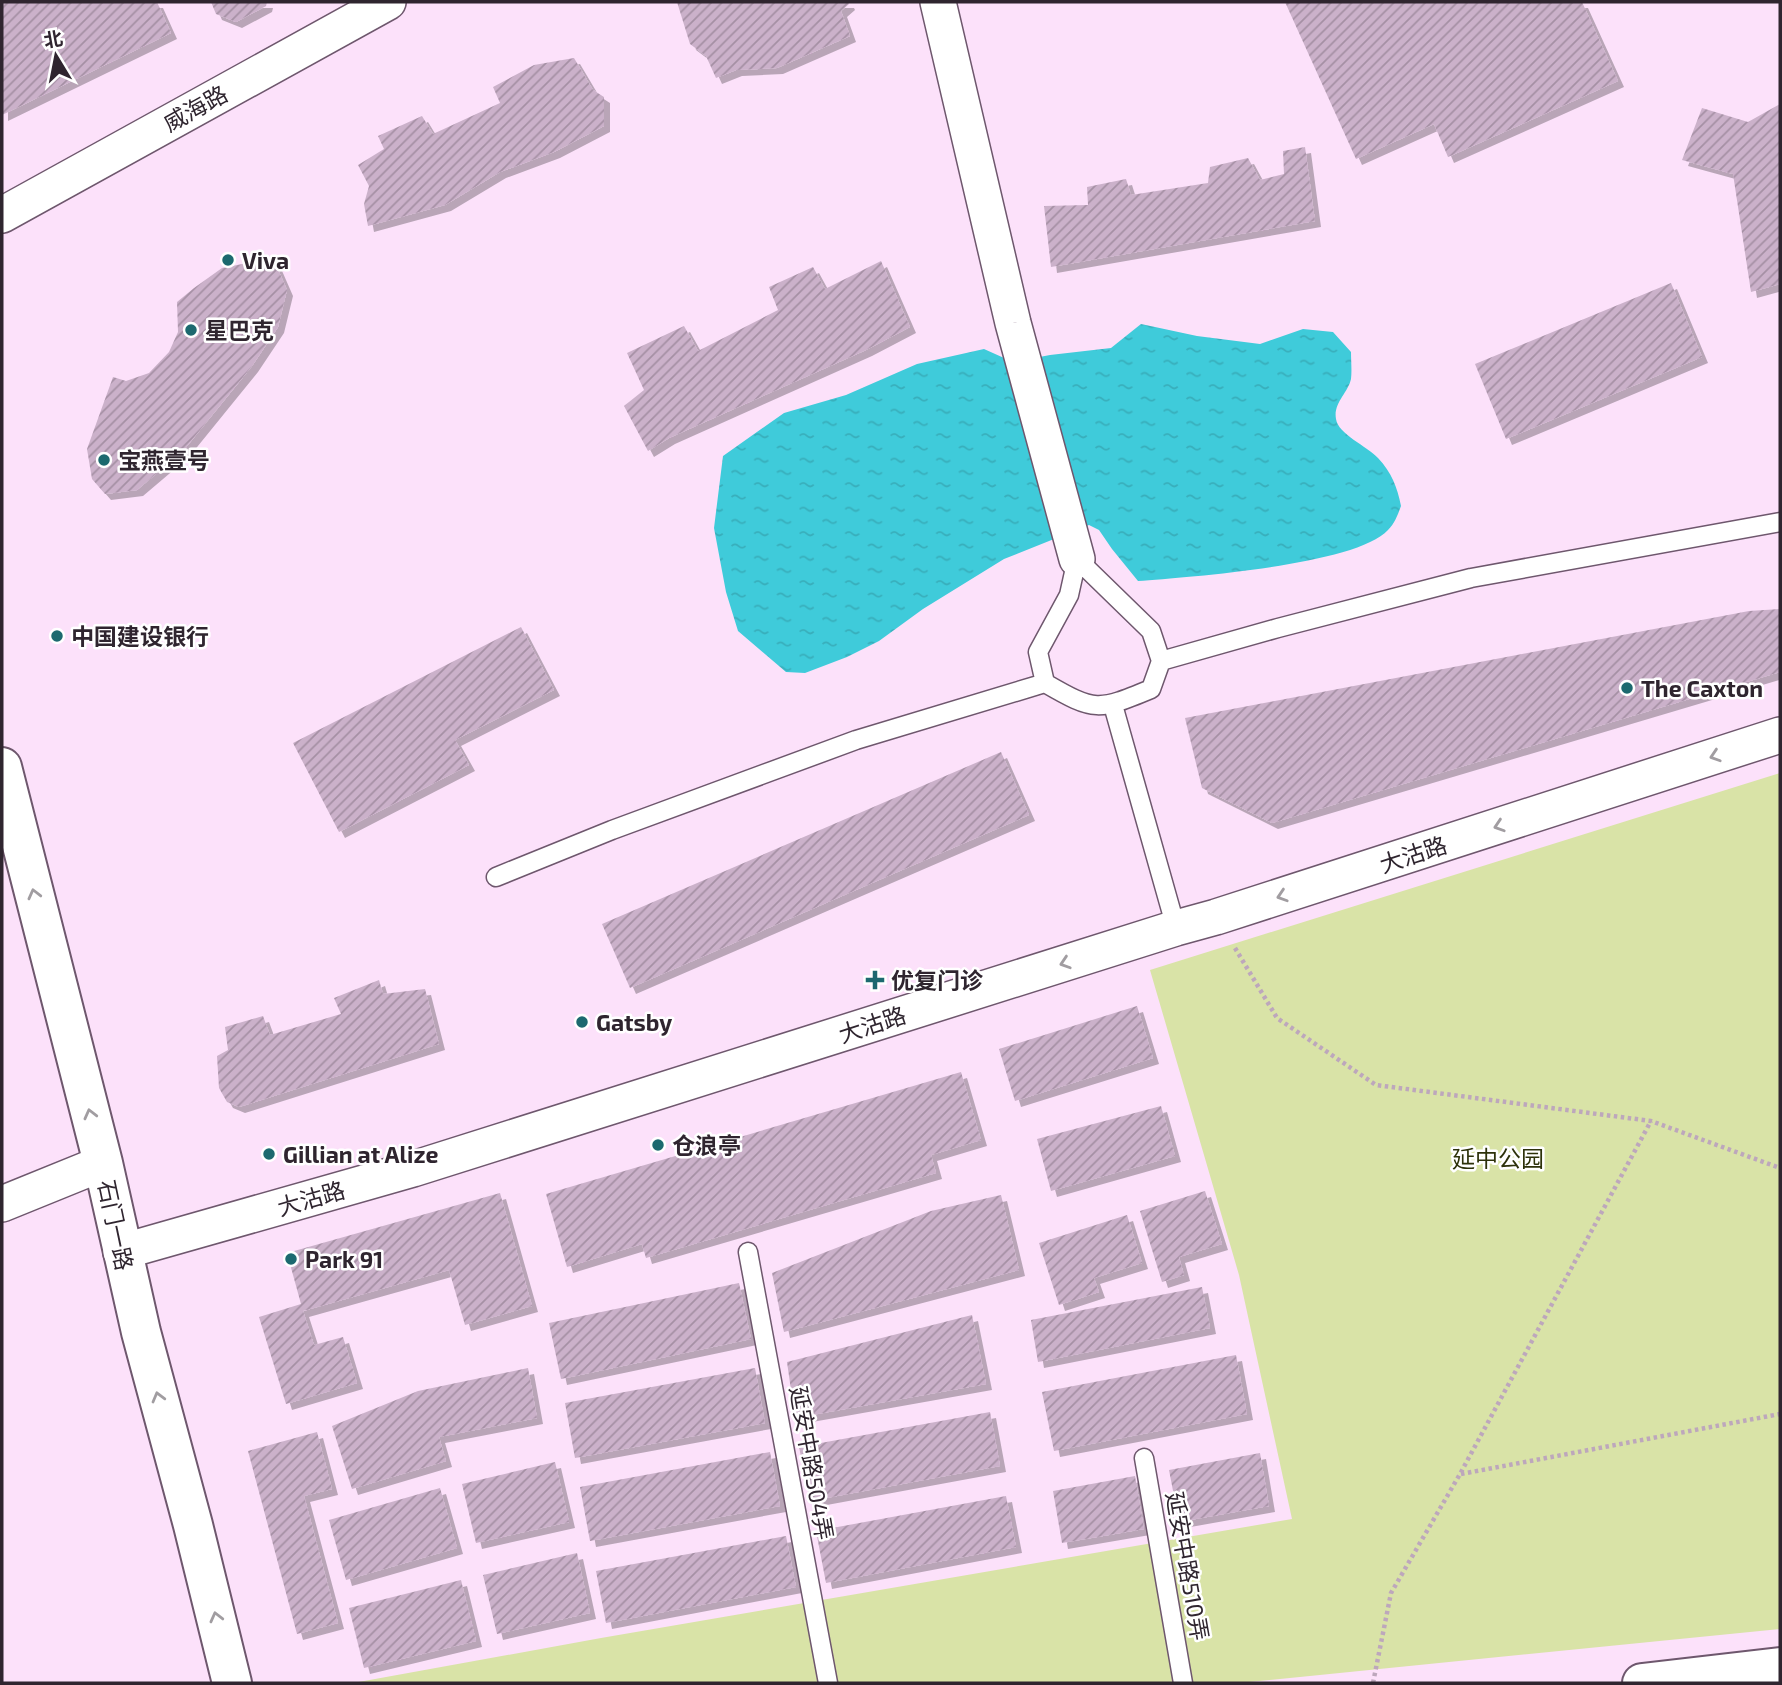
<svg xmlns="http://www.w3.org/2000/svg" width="1782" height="1685" font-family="'Exo 2','Noto Sans SC',sans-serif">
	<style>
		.green { fill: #d9e3a7 }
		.water { fill: url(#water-ripples) }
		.building { fill: url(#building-hatch); filter: url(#shadow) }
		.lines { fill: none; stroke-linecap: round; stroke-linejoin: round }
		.service-casing { stroke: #6e576d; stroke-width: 21 }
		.minor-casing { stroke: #6e576d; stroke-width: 38 }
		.secondary-casing { stroke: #6e576d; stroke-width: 42 }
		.primary-casing { stroke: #6e576d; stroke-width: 42 }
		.path { stroke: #bda7bc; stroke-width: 4.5; stroke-dasharray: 3.5 3.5; stroke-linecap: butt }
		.service { stroke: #fff; stroke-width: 18 }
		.minor { stroke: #fff; stroke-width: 35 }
		.secondary { stroke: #fff; stroke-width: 38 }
		.primary { stroke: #fff; stroke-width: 38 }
		.oneway { stroke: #a19da1 }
		.poi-dot { fill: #1c696f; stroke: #fff; stroke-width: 2.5 }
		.labels { text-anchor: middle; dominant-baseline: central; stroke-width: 5; stroke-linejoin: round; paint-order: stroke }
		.street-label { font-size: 23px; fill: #2f252f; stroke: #fff }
		.poi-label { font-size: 23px; font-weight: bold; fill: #2f252f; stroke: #fff; text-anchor: start }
		.park-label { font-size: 23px; fill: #2d320a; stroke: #fff }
	</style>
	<defs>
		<pattern id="water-ripples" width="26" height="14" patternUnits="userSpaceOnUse" patternTransform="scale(1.75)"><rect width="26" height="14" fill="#3fcbda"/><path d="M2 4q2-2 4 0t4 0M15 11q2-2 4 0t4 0" fill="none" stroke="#38aebb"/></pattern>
		<pattern id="building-hatch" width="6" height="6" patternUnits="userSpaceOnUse" patternTransform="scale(1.75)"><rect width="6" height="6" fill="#cbb1ca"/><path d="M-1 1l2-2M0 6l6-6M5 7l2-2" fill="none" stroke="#a590a4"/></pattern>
		<filter id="shadow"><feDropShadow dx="6" dy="6" stdDeviation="0" flood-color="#0004"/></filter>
	</defs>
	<rect width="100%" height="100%" fill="#fce1fa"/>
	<path class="green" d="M1780,773V1629L1239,1683H353L601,1638L1292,1519L1239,1275L1150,970Z"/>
	<path class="water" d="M1141,324L1197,336L1260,344L1303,329L1333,332L1351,352C1351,360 1352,371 1351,379C1348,393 1333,403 1336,419C1338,434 1367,446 1378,458C1392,473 1397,487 1401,506C1398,514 1395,523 1388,530C1356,565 1190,577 1138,581L1112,549L1099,530L1089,525L1004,559L923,609L879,641L847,657L805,673L786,672L738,631L726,592L714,528L723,456L784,413L846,395L917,364L984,349L1013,362L1050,355L1111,348Z"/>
	<path class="building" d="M2,2H157L171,33L2,115Z
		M211,2H267L266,6L236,22L216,14Z
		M677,2H848L849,4L841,11L850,36L777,68L736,70L716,78L706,56L690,44Z
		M1285,2H1582L1618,81L1448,157L1434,124L1356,159Z
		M574,58L593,90L604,97V126L554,152L500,172L445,205L368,226L364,204L369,186L358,165L384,149L378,136L422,116L433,134L500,103L493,87L534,65Z
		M1780,104V284L1751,292L1733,174L1682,160L1702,108L1748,122Z
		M1305,147L1315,221L1051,267L1044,206L1088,205L1087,187L1126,179L1131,195L1208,183L1210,167L1248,158L1260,180L1284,174L1283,151Z
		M273,258L287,290L278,327L252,366L183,451L137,490L105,494L92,479L87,449L113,377L126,381L149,373L169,352L178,332L177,302L194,288L222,268Z
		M881,261L910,327L866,350L669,438L648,451L624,406L644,390L627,353L684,326L698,351L778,310L769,287L813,267L825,289Z
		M1671,283L1702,357L1506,439L1475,364Z
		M1780,609V672L1272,823L1202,788L1185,718L1749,611Z
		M521,627L554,690L455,740L469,765L339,832L293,743Z
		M1001,752L1029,815L630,988L602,924Z
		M379,980L383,994L425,989L439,1044L239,1107L227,1102L219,1088L217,1056L228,1050L225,1027L263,1016L270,1035L341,1014L334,998Z
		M1137,1006L1153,1058L1015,1101L999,1049Z
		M961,1072L981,1140L931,1155L936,1173L646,1258L642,1244L567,1267L546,1194Z
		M1161,1106L1175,1156L1051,1191L1037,1139Z
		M1205,1191L1222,1244L1179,1257L1184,1275L1162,1282L1140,1211Z
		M500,1193L532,1306L465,1325L449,1270L303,1311L314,1345L343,1337L357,1383L286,1404L259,1317L301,1304L287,1253Z
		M1001,1195L1019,1270L784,1332L772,1273L931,1211Z
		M1127,1215L1142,1263L1094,1278L1099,1292L1059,1305L1039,1243Z
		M739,1283L751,1339L561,1379L549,1323Z
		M1202,1287L1210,1328L1038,1362L1031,1320Z
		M972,1315L986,1384L795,1418L787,1362Z
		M1236,1355L1247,1414L1054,1451L1042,1392Z
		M528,1368L537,1418L439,1437L446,1461L352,1489L332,1426L418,1391Z
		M755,1368L765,1423L575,1458L565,1403Z
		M990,1412L1000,1466L810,1501L799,1447Z
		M317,1432L332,1489L304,1496L338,1623L297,1634L248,1451Z
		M770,1452L780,1506L590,1541L580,1487Z
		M1260,1453L1269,1506L1179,1522L1169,1470Z
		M555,1462L569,1522L476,1543L462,1484Z
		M1135,1476L1144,1529L1062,1543L1053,1491Z
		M440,1488L457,1548L346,1580L329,1520Z
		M1006,1496L1016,1547L826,1583L816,1531Z
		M786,1536L796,1587L606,1623L596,1571Z
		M577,1553L590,1613L497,1634L483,1575Z
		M461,1580L476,1641L364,1668L349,1608Z"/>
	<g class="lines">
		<g class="service-casing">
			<path id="service" d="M1077,559L1151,631L1161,661L1151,689C1098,711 1095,712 1045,683L1038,652L1069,595Z
				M1161,661L1278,628L1471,578L1780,522
				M1113,705L1176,928
				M496,877L612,830L856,740L1045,683
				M748,1252L828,1683
				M1144,1458L1183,1683"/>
		</g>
		<g class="minor-casing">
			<path id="minor" d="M938,2L1013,323L1077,559
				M2,215L388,2
				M2,1204L103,1163
				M121,1252L413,1169L1176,928L1216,917L1780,735"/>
		</g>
		<g class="secondary-casing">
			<path id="secondary" d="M2,767L103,1163L141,1332L193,1525L232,1683"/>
		</g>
		<g class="primary-casing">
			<path id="primary" d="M1642,1683L1780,1667"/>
		</g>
		<path class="path" d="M1235,948L1277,1018L1376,1085L1651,1121L1780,1168
			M1461,1474L1780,1414
			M1373,1683L1391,1593L1460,1474L1651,1121"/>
		<use href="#service" class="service"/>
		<use href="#minor" class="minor"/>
		<use href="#secondary" class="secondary"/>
		<use href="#primary" class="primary"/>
	</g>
	<defs><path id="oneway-chevron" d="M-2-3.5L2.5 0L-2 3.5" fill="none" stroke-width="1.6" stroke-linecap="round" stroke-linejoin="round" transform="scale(1.75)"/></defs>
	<g class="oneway">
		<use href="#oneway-chevron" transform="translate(1715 756) rotate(162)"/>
		<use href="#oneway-chevron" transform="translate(1499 826) rotate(162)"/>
		<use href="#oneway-chevron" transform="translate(34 894) rotate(-104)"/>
		<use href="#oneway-chevron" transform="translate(1282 896) rotate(162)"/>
		<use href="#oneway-chevron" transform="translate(1065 963) rotate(162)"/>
		<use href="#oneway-chevron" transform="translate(90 1114) rotate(-104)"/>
		<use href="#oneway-chevron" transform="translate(158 1397) rotate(-105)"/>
		<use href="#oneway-chevron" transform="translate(216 1617) rotate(-104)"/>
	</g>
	<g class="poi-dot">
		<circle cx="228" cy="260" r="7"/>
		<circle cx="191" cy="330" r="7"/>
		<circle cx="104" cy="460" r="7"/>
		<circle cx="57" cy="636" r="7"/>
		<circle cx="1627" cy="688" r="7"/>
		<path d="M871.5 969.5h7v7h7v7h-7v7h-7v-7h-7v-7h7z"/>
		<circle cx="582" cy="1022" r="7"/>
		<circle cx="658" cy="1145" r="7"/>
		<circle cx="269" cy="1154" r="7"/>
		<circle cx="291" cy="1259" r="7"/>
	</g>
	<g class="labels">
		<g class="street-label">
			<text transform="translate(195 108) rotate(-29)">威海路</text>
			<text transform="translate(1413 854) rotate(-18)">大沽路</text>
			<text transform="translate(872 1024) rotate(-18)">大沽路</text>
			<text transform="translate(311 1198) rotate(-16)">大沽路</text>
			<text transform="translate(116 1225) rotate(78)">石门一路</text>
			<text transform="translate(812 1463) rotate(80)">延安中路504弄</text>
			<text transform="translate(1188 1566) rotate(80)">延安中路510弄</text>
		</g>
		<g class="poi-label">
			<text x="242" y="260">Viva</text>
			<text x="205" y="330">星巴克</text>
			<text x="118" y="460">宝燕壹号</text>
			<text x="71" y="636">中国建设银行</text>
			<text x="1641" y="688">The Caxton</text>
			<text x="891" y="980">优复门诊</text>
			<text x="596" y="1022">Gatsby</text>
			<text x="672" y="1145">仓浪亭</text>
			<text x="283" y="1154">Gillian at Alize</text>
			<text x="305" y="1259">Park 91</text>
		</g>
		<g class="park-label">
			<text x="1498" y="1158">延中公园</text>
		</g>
	</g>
	<rect width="1782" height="1685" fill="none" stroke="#2f252f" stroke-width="7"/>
	<g transform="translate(56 56) rotate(350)" stroke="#ffffff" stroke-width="5" paint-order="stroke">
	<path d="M0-5L12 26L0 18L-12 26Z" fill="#2f252f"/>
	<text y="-10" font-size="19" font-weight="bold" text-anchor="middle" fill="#2f252f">北</text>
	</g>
</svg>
